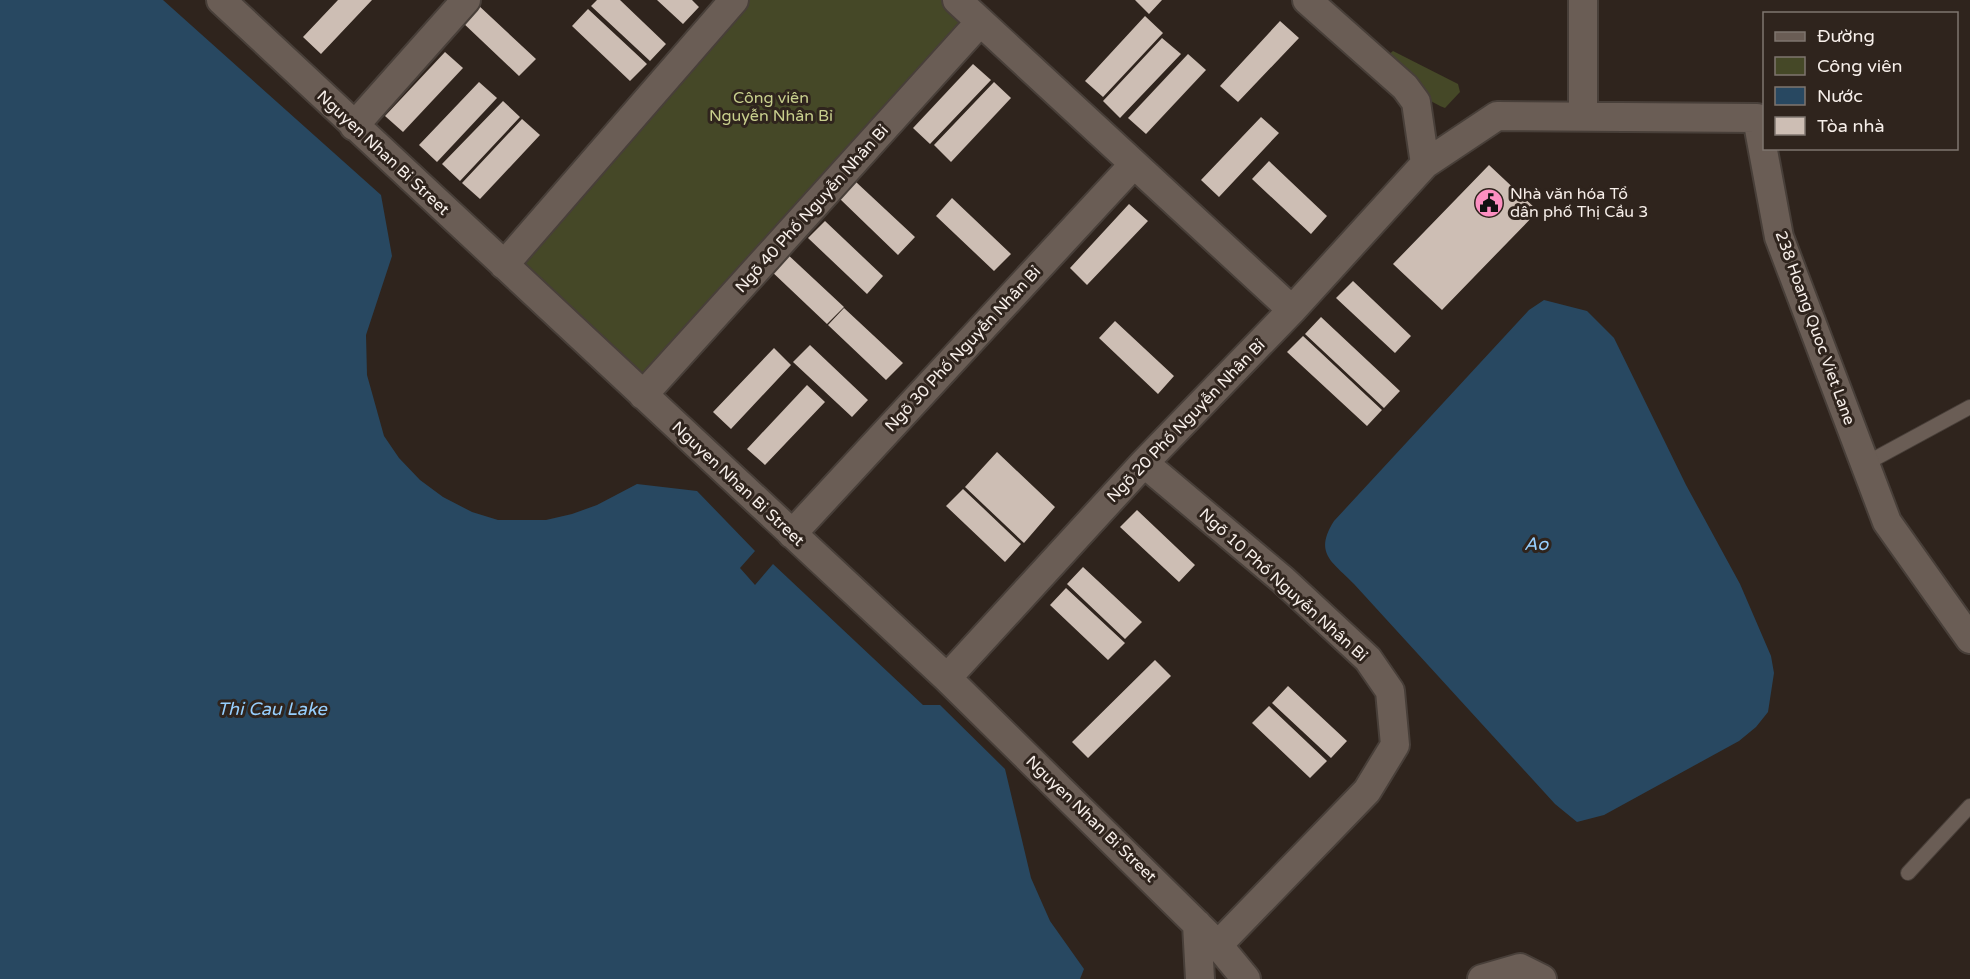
<svg xmlns="http://www.w3.org/2000/svg" width="1970" height="979" font-family="'Varela Round',sans-serif">
	<style>
		.green { fill: #454827 }
		.water { fill: #284861 }
		.building { fill: #cdbeb4 }
		.lines { fill: none; stroke-linecap: round; stroke-linejoin: round }
		.service-casing { stroke: #483f39; stroke-width: 16 }
		.minor-casing { stroke: #483f39; stroke-width: 32 }
		.service { stroke: #6a5d55; stroke-width: 14 }
		.minor { stroke: #6a5d55; stroke-width: 28 }
		.labels { text-anchor: middle; dominant-baseline: central; stroke-width: 6; stroke-linejoin: round; paint-order: stroke }
		.park-label { font-size: 16px; fill: #c8cf8d; stroke: #2f241d }
		.street-label { font-size: 16px; fill: #f7efea; stroke: #2f241d }
		.poi-label { font-size: 16px; fill: #f7efea; stroke: #2f241d; text-anchor: start }
		.water-label { font-size: 18px; font-style: italic; fill: #97cffe; stroke: #2f241d }
	</style>
	<rect width="100%" height="100%" fill="#2f241d"/>
	<path class="green" d="M734,0H955L980,22L643,395L504,266Z
		M1393,51L1458,84L1460,92L1445,108C1422,99 1399,77 1388,55Z"/>
	<path class="water" d="M0,0H163L381,195L392,256L366,335L367,375L384,436L399,458L420,480L443,497L472,512L498,520H546L572,514L597,505L637,484L697,491L755,551L740,568L755,585L773,564L923,705H940L1005,769L1031,878L1050,921L1084,969L1080,979H0Z
		M1544,300L1587,311L1614,338L1686,485L1740,584L1771,656L1774,673L1768,712L1756,727L1739,741L1604,815L1577,822L1555,804L1354,584C1333,562 1313,554 1334,521L1529,310Z"/>
	<path class="building" d="M338,0H372L321,54L303,37Z
		M597,0H620L666,44L650,61L591,6Z
		M657,0H692L699,7L683,24Z
		M1135,0H1162L1149,14Z
		M477,4L536,59L519,76L461,21Z
		M588,9L647,64L630,81L572,26Z
		M1145,16L1163,33L1103,97L1085,81Z
		M1280,21L1299,38L1238,102L1220,86Z
		M1162,38L1181,54L1120,118L1103,101Z
		M445,52L463,68L403,132L385,116Z
		M1188,54L1206,70L1146,134L1128,118Z
		M973,64L991,80L930,144L913,128Z
		M479,82L497,98L437,162L419,145Z
		M994,82L1011,98L951,162L934,145Z
		M503,101L520,117L460,181L442,164Z
		M1261,117L1279,133L1219,197L1201,180Z
		M522,119L540,135L480,199L462,183Z
		M1269,161L1327,216L1311,234L1252,179Z
		M1489,165L1538,211L1442,310L1393,264Z
		M856,182L915,237L898,255L840,199Z
		M952,198L1011,254L994,271L936,216Z
		M1129,204L1148,221L1087,285L1070,268Z
		M825,221L883,276L867,294L808,238Z
		M785,252L844,307L827,324L769,269Z
		M1353,281L1411,336L1395,353L1336,298Z
		M844,308L903,363L886,380L828,325Z
		M1321,317L1400,391L1384,408L1305,334Z
		M1115,321L1174,376L1158,394L1099,338Z
		M1303,336L1382,410L1367,426L1287,352Z
		M810,345L868,400L852,417L793,362Z
		M774,348L791,365L731,429L713,412Z
		M807,385L825,402L765,465L747,449Z
		M997,452L1055,507L1024,543L965,487Z
		M963,489L1021,544L1005,562L946,506Z
		M1137,510L1195,565L1179,582L1120,527Z
		M1083,567L1142,622L1125,639L1067,584Z
		M1066,588L1125,643L1108,660L1050,605Z
		M1155,660L1171,676L1088,758L1072,742Z
		M1288,686L1347,741L1331,758L1272,703Z
		M1269,706L1327,761L1310,778L1252,723Z"/>
	<g class="lines">
		<g class="service-casing">
			<path id="service" d="M1865,464L1970,407
				M1908,873L1970,806"/>
		</g>
		<g class="minor-casing">
			<path id="minor" d="M221,0L947,678L1218,945L1246,979
				M957,0L1292,310
				M1307,0L1405,87L1416,102L1425,164
				M1583,0V116
				M354,126L466,0
				M504,265L734,0
				M643,395L980,22
				M1144,463L1283,580L1368,659L1390,691L1395,745L1367,791L1218,945
				M792,534L1134,164
				M947,678L1144,463L1292,310L1425,164L1497,116L1757,118L1779,237L1887,522L1970,639
				M1197,924L1200,979
				M1482,979L1520,968L1542,979"/>
		</g>
		<use href="#service" class="service"/>
		<use href="#minor" class="minor"/>
	</g>
	<defs>
		<g id="civic-disc" transform="scale(1.5)"><circle r="9.5" fill="#fc8fc1" stroke="#2f241d"/><path d="M-.6-6.5H3V-4.5H.6V-3L4-1V1h2V6H-6V1h2V-1L-.6-3ZM-1.2 2.5V6h2.4V2.5Z" fill="#111"/></g>
	</defs>
	<g fill-rule="evenodd">
		<use href="#civic-disc" x="1489" y="203"/>
	</g>
	<g class="labels">
		<g class="park-label">
			<text x="771" y="98">Công viên<tspan x="771" dy="18">Nguyễn Nhân Bỉ</tspan></text>
		</g>
		<g class="street-label">
			<text transform="translate(383 153) rotate(43)">Nguyen Nhan Bi Street</text>
			<text transform="translate(812 209) rotate(-48)">Ngõ 40 Phố Nguyễn Nhân Bỉ</text>
			<text transform="translate(1815 328) rotate(70)">238 Hoang Quoc Viet Lane</text>
			<text transform="translate(963 349) rotate(-47)">Ngõ 30 Phố Nguyễn Nhân Bỉ</text>
			<text transform="translate(1186 421) rotate(-46)">Ngõ 20 Phố Nguyễn Nhân Bỉ</text>
			<text transform="translate(738 484) rotate(43)">Nguyen Nhan Bi Street</text>
			<text transform="translate(1283 585) rotate(42)">Ngõ 10 Phố Nguyễn Nhân Bỉ</text>
			<text transform="translate(1091 819) rotate(44)">Nguyen Nhan Bi Street</text>
		</g>
		<g class="poi-label">
			<text x="1510" y="194">Nhà văn hóa Tổ<tspan x="1510" dy="18">dân phố Thị Cầu 3</tspan></text>
		</g>
		<g class="water-label">
			<text x="1536" y="544">Ao</text>
			<text x="272" y="709">Thi Cau Lake</text>
		</g>
	</g>
	<rect x="1763" y="12" width="195" height="138" fill="#2f241d" stroke="#7f756f" stroke-width="1.5"/>
	<rect x="1775" y="32" width="30" height="9" fill="#6a5d55" stroke="#7f756f" stroke-width="1.5"/>
	<text x="1817" y="42" font-size="18" fill="#f7efea">Đường</text>
	<rect x="1775" y="57" width="30" height="18" fill="#454827" stroke="#7f756f" stroke-width="1.5"/>
	<text x="1817" y="72" font-size="18" fill="#f7efea">Công viên</text>
	<rect x="1775" y="87" width="30" height="18" fill="#284861" stroke="#7f756f" stroke-width="1.5"/>
	<text x="1817" y="102" font-size="18" fill="#f7efea">Nước</text>
	<rect x="1775" y="117" width="30" height="18" fill="#cdbeb4" stroke="#7f756f" stroke-width="1.5"/>
	<text x="1817" y="132" font-size="18" fill="#f7efea">Tòa nhà</text>
</svg>
